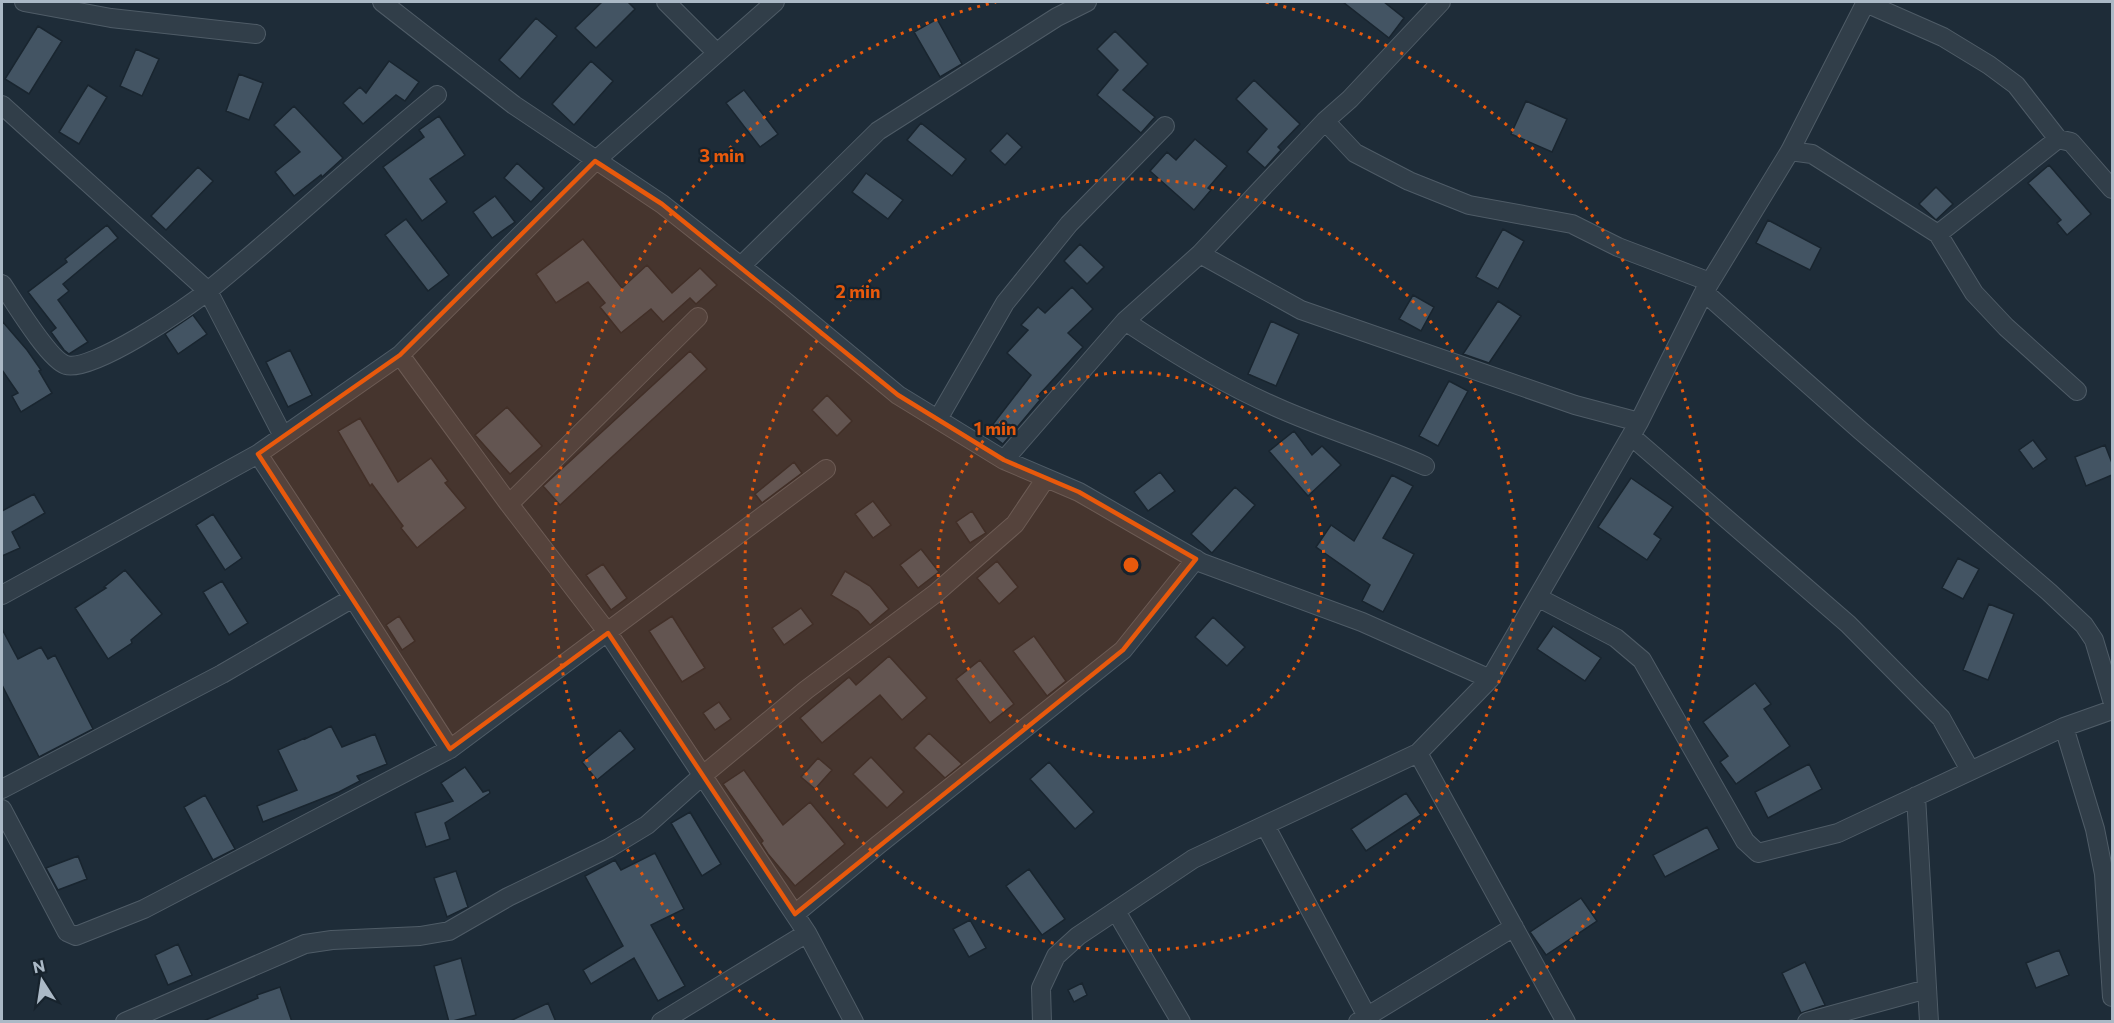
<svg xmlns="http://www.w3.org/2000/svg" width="2114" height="1023" font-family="Commissioner,sans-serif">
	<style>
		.building { fill: #435463; stroke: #19252f; stroke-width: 1.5 }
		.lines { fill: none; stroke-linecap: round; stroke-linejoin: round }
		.minor-casing { stroke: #4f5c67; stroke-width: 20 }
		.minor { stroke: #313e49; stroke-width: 18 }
		.marked { fill: #e8590c; fill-opacity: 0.2; stroke: #e8590c; stroke-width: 4.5; stroke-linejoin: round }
		.ring { fill: none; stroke: #e8590c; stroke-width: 3; stroke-dasharray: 3 6 }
		.centre { fill: #e8590c; stroke: #17232d; stroke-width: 3 }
		.ring-label { font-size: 18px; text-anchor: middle; font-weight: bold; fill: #e8590c; stroke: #17232d; stroke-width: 4.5; stroke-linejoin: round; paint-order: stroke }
	</style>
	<rect width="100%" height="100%" fill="#1e2c38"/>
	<path class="building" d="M602,2H628L635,9L596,48L575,28Z
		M1343,2H1384L1404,18L1389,38Z
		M536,18L557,36L520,79L499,60Z
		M937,19L962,64L940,77L914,32Z
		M38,26L62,41L29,94L5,79Z
		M1115,31L1148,64L1123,90L1155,117L1141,133L1097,95L1118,70L1097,49Z
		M136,49L159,59L142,96L120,86Z
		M389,61L419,82L405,101L396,95L363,124L343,103L360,87L366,93Z
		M591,61L613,81L574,125L552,104Z
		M239,74L263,83L249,120L226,111Z
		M1254,80L1300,124L1278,147L1281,150L1265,168L1247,152L1267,129L1236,99Z
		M88,85L107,97L79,144L59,132Z
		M744,90L778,134L760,147L726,103Z
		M1526,101L1567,119L1552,152L1511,134Z
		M294,106L343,158L322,177L321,175L294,196L275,172L300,152L274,125Z
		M439,116L465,155L430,179L447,202L422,221L383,167L424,137L419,130Z
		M921,123L966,159L952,176L907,140Z
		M1007,133L1022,147L1005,165L990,151Z
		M1195,139L1227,166L1208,188L1211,190L1194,210L1150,171L1167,152L1176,160Z
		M517,163L544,188L531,202L504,178Z
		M2049,165L2091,214L2067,235L2057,223L2061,220L2028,183Z
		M198,167L213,181L166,230L151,216Z
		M866,173L903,200L888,219L852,192Z
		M1936,187L1953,204L1936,220L1919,204Z
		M495,196L515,222L492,238L473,212Z
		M406,219L449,275L428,291L385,235Z
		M1768,220L1821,248L1810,270L1756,243Z
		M107,225L118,238L63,284L69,291L58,300L88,342L69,354L64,350L51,332L56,328L28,292L67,262L65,259Z
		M1503,229L1524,241L1498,289L1476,277Z
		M583,239L622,288L647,265L672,293L700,268L717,285L696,304L690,298L663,322L651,309L621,333L600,307L605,303L588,282L556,303L536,274Z
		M1080,244L1104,267L1087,284L1064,261Z
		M1072,287L1093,309L1068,333L1083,347L1037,397L1040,400L1003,444L987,432L1031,375L1007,353L1028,330L1021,325L1038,307L1045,313Z
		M1413,295L1434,307L1421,331L1399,319Z
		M1498,301L1521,316L1489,363L1463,354Z
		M193,315L207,334L178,354L165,334Z
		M2,321L27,350L41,370L39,371L52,393L21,412L12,396L18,393L2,370Z
		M1271,321L1299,334L1276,386L1248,374Z
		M290,350L312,395L288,407L266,362Z
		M690,351L707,369L560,505L543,486Z
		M1449,381L1468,391L1438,446L1419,436Z
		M827,395L852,421L837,436L812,410Z
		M507,407L542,446L510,474L475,435Z
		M360,418L398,482L431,458L448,481L445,483L466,508L417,548L401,528L403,526L372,484L370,486L338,431Z
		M1294,431L1312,455L1322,446L1341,465L1308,496L1269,451Z
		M2033,440L2047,459L2033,469L2019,450Z
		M2105,445L2112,463V475L2086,486L2075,457Z
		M794,462L802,473L762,503L755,494Z
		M1160,472L1175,491L1148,511L1134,492Z
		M1392,475L1413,486L1383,538L1414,554L1383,612L1362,601L1370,585L1316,547L1331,525L1354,541Z
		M1631,478L1673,507L1654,534L1661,539L1647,560L1598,527Z
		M1235,487L1255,505L1212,553L1191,534Z
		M34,494L45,513L12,532L20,548L2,556V509V511Z
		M873,501L891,525L873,538L855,514Z
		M972,511L986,533L970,543L956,522Z
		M213,514L242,558L225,570L196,525Z
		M921,549L939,572L918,588L900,565Z
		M1958,558L1979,569L1963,599L1942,588Z
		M997,561L1018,587L999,604L977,578Z
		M603,564L627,598L611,610L586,575Z
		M125,570L162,614L131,640L132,643L108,659L75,608L106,588L104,587Z
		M845,571L870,586L889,609L870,625L858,611L831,595Z
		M222,581L248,623L229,635L203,592Z
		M1989,604L2014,614L1988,680L1963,670Z
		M801,608L813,624L784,645L772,628Z
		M399,616L415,641L402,650L386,625Z
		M672,616L705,668L682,682L649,631Z
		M1213,617L1245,647L1227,666L1195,637Z
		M1553,626L1601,658L1585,681L1537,649Z
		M2,629L18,659L41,647L48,659L55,655L93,729L39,757L2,685Z
		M1034,636L1066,681L1047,696L1013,651Z
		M889,656L927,698L902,720L880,695L822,743L800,718L849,677L856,685Z
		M980,660L1014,704L990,723L956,679Z
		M1755,683L1771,704L1764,709L1790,746L1736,784L1720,762L1728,756L1703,722Z
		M719,702L731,719L715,730L703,713Z
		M331,726L342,747L375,734L387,764L357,776L360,781L339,792L263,822L257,806L297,790L278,750L305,738V739Z
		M620,730L635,749L597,780L582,762Z
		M929,733L962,764L945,778L914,748Z
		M871,757L904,792L887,808L853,774Z
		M818,758L832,770L815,789L801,777Z
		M1049,762L1094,812L1075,829L1030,779Z
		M1809,764L1822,789L1768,818L1755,792Z
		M465,767L483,792L489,790L490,793L445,823L450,839L426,847L415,813L453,801L441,783Z
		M744,770L783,825L810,802L845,844L795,886L768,854L761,843L763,841L723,784Z
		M1406,793L1421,815L1366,851L1351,829Z
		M205,795L235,849L213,860L184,807Z
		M690,812L721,864L702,876L671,823Z
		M1707,827L1719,849L1665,877L1653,855Z
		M655,853L684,909L651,925L685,986L658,1001L634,958L591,984L583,970L623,946L585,876L615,860L621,870Z
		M78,856L87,879L58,890L46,868Z
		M1029,869L1065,919L1042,935L1006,886Z
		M456,871L468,907L447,917L434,878Z
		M1581,898L1597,921L1546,955L1530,932Z
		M970,920L986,948L969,957L953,929Z
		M178,944L192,975L168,985L155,955Z
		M2059,950L2069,975L2036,988L2026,963Z
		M461,958L476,1015L449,1022L434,966Z
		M1805,962L1825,1005L1801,1013L1782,973Z
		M1082,983L1087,995L1074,1002L1068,990Z
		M280,987L292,1022H201L258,998L257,995Z
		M548,1003L556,1022H508Z"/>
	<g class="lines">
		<g class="minor-casing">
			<path id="minor" d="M24,2L111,18L256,34
				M382,2L514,105L662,204L781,298L898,395L1004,460L1079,492L1202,563L1362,622L1490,679
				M666,2L717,53
				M1866,3L1943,37L1989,65L2016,85L2058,139
				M2,105L208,291L283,436
				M1325,121L1355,153L1409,181L1469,205L1572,224L1618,247L1710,282
				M1790,151L1812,154L1938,234L1974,293L2006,327L2077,391
				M1938,234L2058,139L2071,142L2112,189
				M1200,254L1301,310L1575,405L1639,422
				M741,266L878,131L1057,17L1087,2
				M2,284C13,300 49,360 66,365C91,373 187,308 209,290C287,227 359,158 437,95
				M1704,292L1860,430L2049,592L2084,625L2094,640L2112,700
				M1125,321C1173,353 1223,384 1276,407C1325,429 1376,444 1425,466
				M400,355L509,504L608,633L807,933L854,1022
				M938,419L1005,303L1069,224L1165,126
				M1631,436L1848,624L1941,718L1970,770
				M258,454L353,598L450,749
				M1004,460L1125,321L1200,254L1325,121L1350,99L1441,2
				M509,504L698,317
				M2,595L258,454L400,355L595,161L775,2
				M1539,598L1616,638L1642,660L1745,841L1758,853L1838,833L2064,727L2112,710
				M2064,727L2095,829L2104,874L2112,997
				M1418,753L1566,1022
				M2,789L222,674L353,598
				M1916,796L1929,1022
				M2,809L67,932L76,936L144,909L450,749L826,469
				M1265,825L1370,1022
				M1116,911L1181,1022
				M795,914L878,845L1123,650L1196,559
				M125,1022L305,944L332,940L420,936L449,931L508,897L609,848L647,825L702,776L806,690L936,593L1015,524L1046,478
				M661,1022L807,933
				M1042,1022L1041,988L1056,956L1078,936L1193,859L1418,753L1490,679L1639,422L1704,292L1790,151L1866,2
				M1358,1022L1514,927
				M1807,1022L1927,989"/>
		</g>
		<use href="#minor" class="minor"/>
	</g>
	<path class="marked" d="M595,161L662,204L898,395L1004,460L1079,492L1196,559L1123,650L795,914L608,633L450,749L258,454L400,355Z"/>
	<g class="ring">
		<circle cx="1131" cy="565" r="193"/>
		<circle cx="1131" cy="565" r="386"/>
		<path d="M775 1021A579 579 0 0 1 996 2M1266 2A579 579 0 0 1 1487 1021"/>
	</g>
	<circle cx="1131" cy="565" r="9" class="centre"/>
	<g class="ring-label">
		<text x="722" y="162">3 min</text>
		<text x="858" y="298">2 min</text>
		<text x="995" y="435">1 min</text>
	</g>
	<rect width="2114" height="1023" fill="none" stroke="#abb9c6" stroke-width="6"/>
	<g transform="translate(42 981) rotate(348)" stroke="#17232d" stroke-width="4.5" paint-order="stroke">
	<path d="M0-4.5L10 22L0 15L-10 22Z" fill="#abb9c6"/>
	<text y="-9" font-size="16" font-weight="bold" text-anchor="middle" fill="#abb9c6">N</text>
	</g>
</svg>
